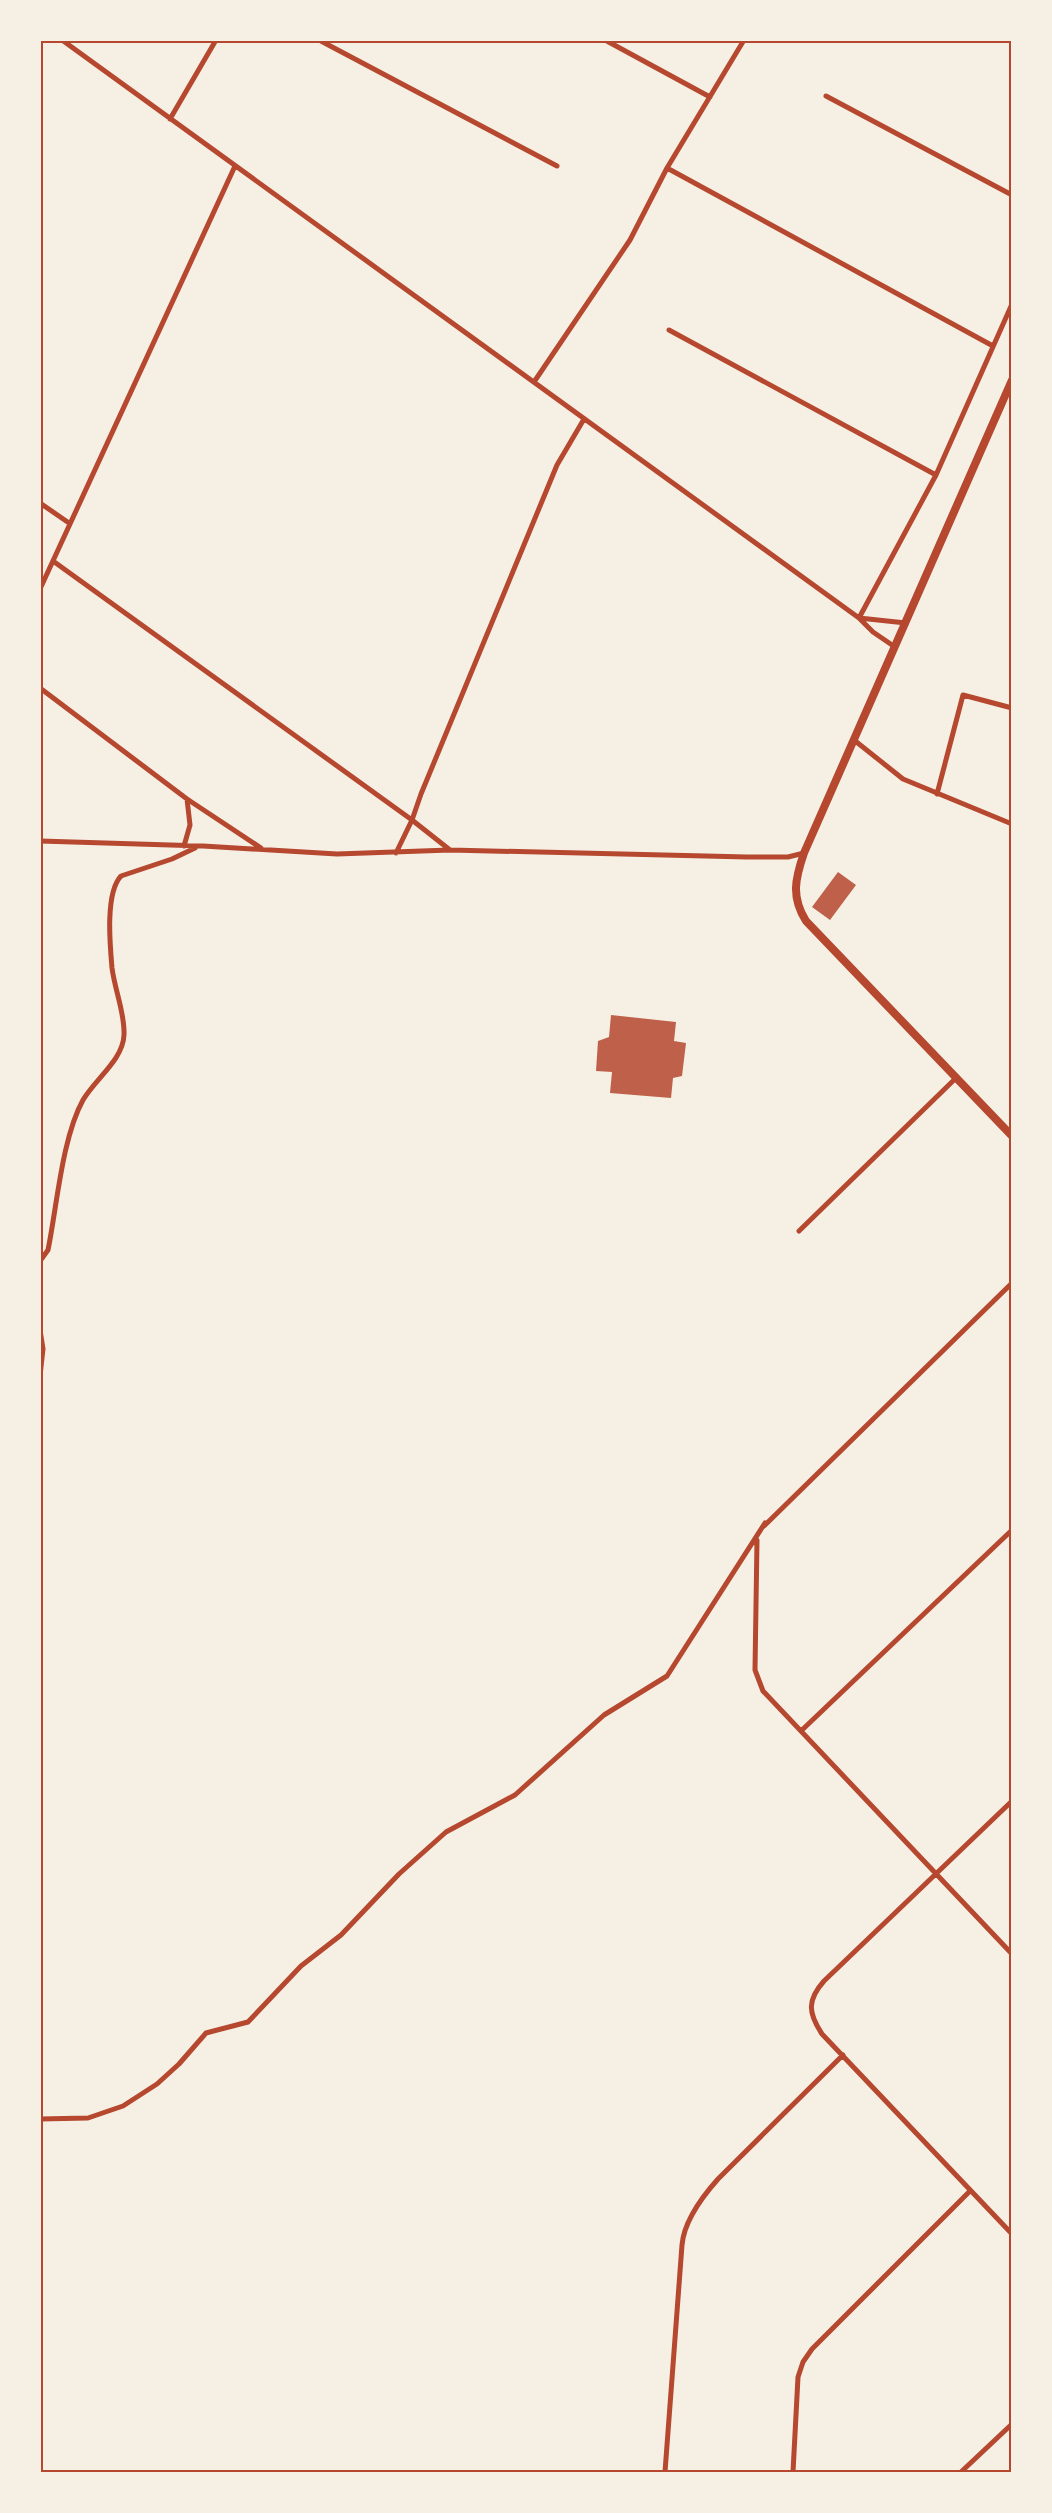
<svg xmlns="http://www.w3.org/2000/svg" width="1052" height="2513" font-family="Helvetica,sans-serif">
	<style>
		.building { fill: #bf614a }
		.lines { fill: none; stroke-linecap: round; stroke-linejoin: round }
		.minor { stroke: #b5482f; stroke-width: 5 }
		.secondary { stroke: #b5482f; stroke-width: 8 }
		.neatline { fill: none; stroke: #b5482f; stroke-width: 2 }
	</style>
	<rect width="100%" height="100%" fill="#f6efe4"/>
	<path class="building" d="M838,872L856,885L830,920L812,907Z
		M611,1015L676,1022L674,1041L686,1043L682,1076L673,1078L671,1098L610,1093L612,1072L596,1071L598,1041L609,1037Z"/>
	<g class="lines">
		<path class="minor" d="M62,40L859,618L873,632L895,647
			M319,40L557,166
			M605,40L710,97
			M826,96L1012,195
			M170,119L216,40
			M667,168L993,346
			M669,330L936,475
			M534,382L630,240L667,168L744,40
			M40,503L69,523
			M53,561L412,820L450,850
			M40,589L235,166
			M859,618L936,475L1012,304
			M859,618L906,623
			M40,688L187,799L261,848
			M854,740L903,779L1012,824
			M937,794L963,695L1012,708
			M40,841L203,846L337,854L450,850L747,857H788L804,853
			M184,846L190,825L187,799
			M396,853L412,820L421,794L557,465L584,419
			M799,1231L957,1077
			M40,1261L48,1250C57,1206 62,1138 83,1100C95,1079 123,1060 124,1035C125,1013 115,991 112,968C110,945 105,893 121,876L172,859L195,848
			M40,1330L43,1349L40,1376
			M764,1526L1012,1283
			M757,1540L755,1670L763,1691L1012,1954
			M802,1730L1012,1530
			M1012,1801L824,1981C807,2000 808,2013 822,2034L1012,2234
			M40,2119L88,2118L123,2106L157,2084L179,2064L206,2033L248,2022L301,1966L341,1935L399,1874L446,1832L515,1795L604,1715L667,1676L765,1523
			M665,2472L682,2245C684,2221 702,2197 718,2179L843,2055
			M793,2472L798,2377L803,2362L812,2349L970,2191
			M961,2472L1012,2424"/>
		<path class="secondary" d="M1012,380L804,853C795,879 791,897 806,921L1012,1136"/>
	</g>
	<rect width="1052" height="2513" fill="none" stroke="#f6efe4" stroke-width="84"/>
	<rect x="42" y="42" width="968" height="2429" class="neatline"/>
</svg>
